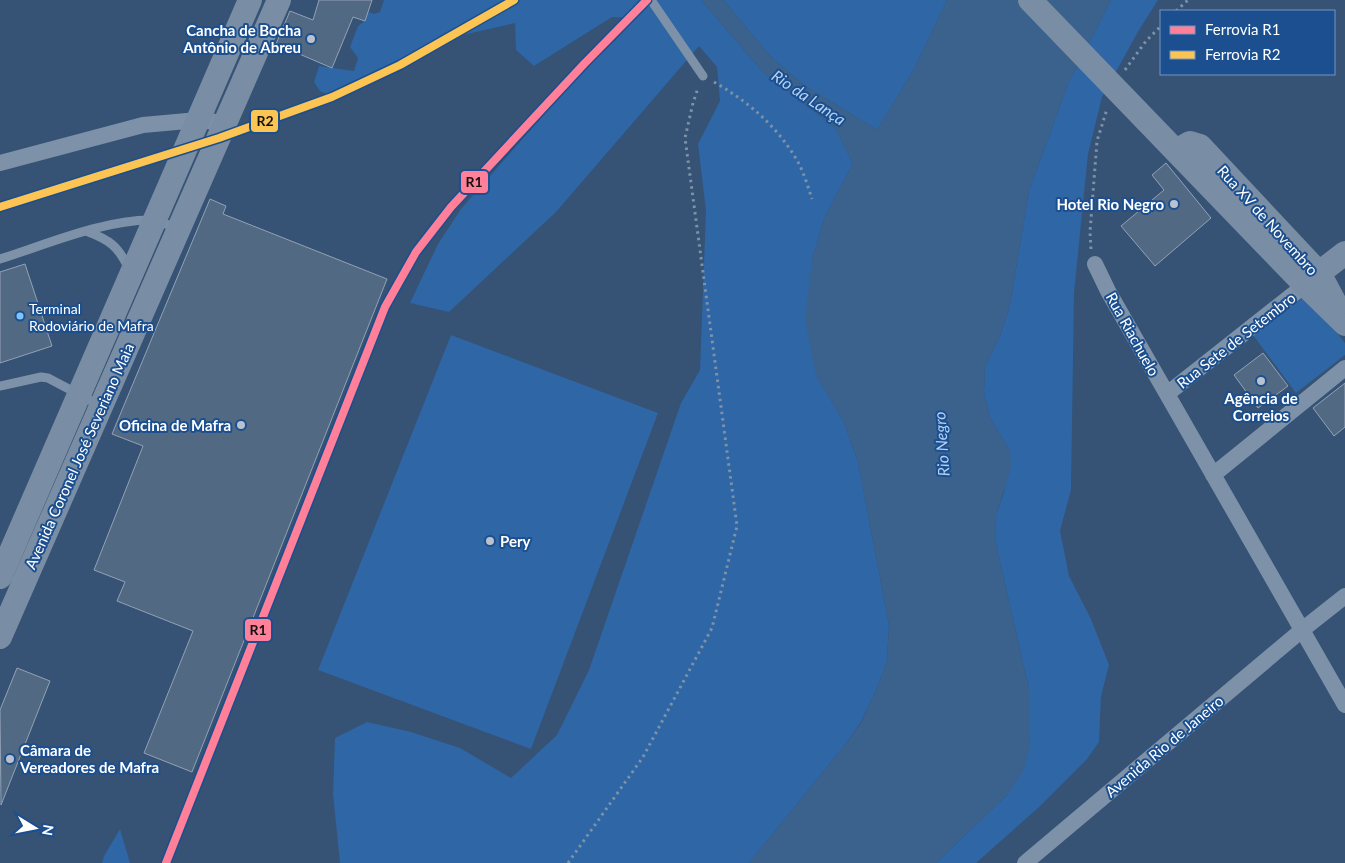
<svg xmlns="http://www.w3.org/2000/svg" width="1345" height="863" font-family="Lato,sans-serif">
	<style>
		.green { fill: #2f66a5 }
		.water { fill: #3b618d }
		.building { fill: #526984; stroke: #92a2b6 }
		.lines { fill: none; stroke-linecap: round; stroke-linejoin: round }
		.path { stroke: #7d92a8; stroke-width: 3; stroke-dasharray: 2.5 4; stroke-linecap: butt }
		.service { stroke: #7d92a8; stroke-width: 9 }
		.minor { stroke: #7d92a8; stroke-width: 16 }
		.secondary { stroke: #798da4; stroke-width: 24 }
		.rail-1-casing { stroke: #1b4f8f; stroke-width: 11 }
		.rail-2-casing { stroke: #1b4f8f; stroke-width: 11 }
		.rail-1 { stroke: #ff8098; stroke-width: 8 }
		.rail-2 { stroke: #fcc553; stroke-width: 8 }
		.poi-dot { fill: #b9c2ce; stroke: #1b4f8f; stroke-width: 2 }
		.bus-dot { fill: #80c4ff; stroke: #1b4f8f; stroke-width: 2 }
		.labels { text-anchor: middle; dominant-baseline: central; stroke-width: 4; stroke-linejoin: round; paint-order: stroke }
		.bus-label { font-size: 14px; fill: #fff; stroke: #1b4f8f; text-anchor: start }
		.poi-label { font-size: 15px; font-weight: bold; fill: #fff; stroke: #1b4f8f; text-anchor: end }
		.street-label { font-size: 15px; fill: #fff; stroke: #1b4f8f }
		.water-label { font-size: 16px; font-style: italic; fill: #b5d3f5; stroke: #1b4f8f }
		.line-badge { stroke: #1b4f8f; stroke-width: 2 }
		.pale-badge-label { font-size: 14px; text-anchor: middle; font-weight: bold; fill: #111 }
	</style>
	<rect width="100%" height="100%" fill="#365274"/>
	<path class="green" d="M384,0H701L764,73L836,129L853,164L825,216L812,260L817,377L843,420L858,462L889,625L887,661L878,686L862,720L848,741L749,863H340L333,794L335,738L367,722L411,732L460,748L511,778L557,735L589,670L681,403L700,370L706,211L698,144L720,101L717,67L699,46L556,212L449,312L410,303L438,244L461,209L586,67L634,18L612,17L534,66L516,50L515,23L445,39L332,97L320,91L314,82L319,66L354,71L358,58L350,47L358,26L365,21L368,12L374,14L380,12Z
		M723,0H947L913,71L877,130L804,85L772,58Z
		M1111,0H1158L1139,30L1102,97L1088,154L1074,293L1071,490L1060,531L1069,576L1091,619L1109,665L1101,696L1099,742L1087,759L1038,808L976,863H936L1008,794L1029,689L995,540L996,515L1004,492L1010,451L990,418L984,392L985,367L1000,336L1010,305L1029,191L1068,84Z
		M1307,295L1345,343V355L1296,393L1253,335Z
		M451,335L658,413L531,749L318,670Z
		M120,829L130,863H102L104,856Z"/>
	<path class="water" d="M701,0H723L772,58L804,85L877,130L913,71L947,0H1111L1068,84L1029,191L1010,305L1000,336L985,367L984,392L990,418L1010,451L1011,468L996,515L995,540L1029,689L1030,747L1024,769L1008,794L936,863H749L848,741L862,721L878,686L887,661L889,625L858,462L843,420L817,378L805,321L812,260L825,216L853,164L836,129L764,73Z"/>
	<path class="building" d="M319,0H372L365,21L353,17L332,68L276,44L290,11L313,20Z
		M1166,163L1211,218L1155,266L1121,226L1164,190L1152,175Z
		M210,199L226,206L223,214L387,279L192,772L144,753L193,631L117,601L125,582L94,570L143,446L112,434Z
		M25,264L52,346L0,363V272Z
		M1263,353L1288,386L1258,408L1234,375Z
		M1345,383V427L1334,436L1313,408Z
		M17,668L50,681L1,805L0,710Z"/>
	<g class="lines">
		<path class="path" d="M1176,11L1188,0
			M1125,70L1146,41L1161,26
			M714,82C749,102 778,127 798,162C804,173 808,187 812,199
			M1091,249L1090,232L1097,141L1107,109
			M568,863L643,757L712,628L737,526L685,138L693,103L698,88"/>
		<path class="service" d="M651,0L703,76
			M86,231C110,240 118,246 129,269
			M0,259C45,245 105,219 153,220C161,221 170,226 178,229
			M0,386L41,377L48,378L101,406"/>
		<path class="minor" d="M0,163L143,125L198,120L225,123
			M1095,264L1108,291L1345,705
			M1167,394L1305,285
			M1213,475L1345,368
			M1025,863L1302,630L1345,596"/>
		<path class="secondary" d="M1030,0L1305,285L1345,324
			M1176,151L1190,143L1200,146L1319,273L1336,305
			M1319,273L1345,253
			M0,577L250,0
			M0,637L279,0"/>
		<g class="rail-1-casing">
			<path id="rail-1" d="M166,863L385,307L416,252L451,207L584,64L647,0"/>
		</g>
		<g class="rail-2-casing">
			<path id="rail-2" d="M0,207L219,138L332,97L400,65L514,0"/>
		</g>
		<use href="#rail-1" class="rail-1"/>
		<use href="#rail-2" class="rail-2"/>
	</g>
	<g class="poi-dot">
		<circle cx="311" cy="39" r="5"/>
		<circle cx="1174" cy="204" r="5"/>
		<circle cx="1261" cy="381" r="5"/>
		<circle cx="241" cy="425" r="5"/>
		<circle cx="490" cy="541" r="5"/>
		<circle cx="10" cy="759" r="5"/>
	</g>
	<circle class="bus-dot" cx="20" cy="316" r="4.5"/>
	<g class="labels">
		<g class="bus-label">
			<text x="29" y="308">Terminal<tspan x="29" dy="17">Rodoviário de Mafra</tspan></text>
		</g>
		<g class="poi-label">
			<text x="301" y="30">Cancha de Bocha<tspan x="301" dy="17">Antônio de Abreu</tspan></text>
			<text x="1164" y="204">Hotel Rio Negro</text>
			<text x="1261" y="398" text-anchor="middle">Agência de<tspan x="1261" dy="17">Correios</tspan></text>
			<text x="231" y="425">Oficina de Mafra</text>
			<text x="500" y="541" text-anchor="start">Pery</text>
			<text x="20" y="750" text-anchor="start">Câmara de<tspan x="20" dy="17">Vereadores de Mafra</tspan></text>
		</g>
		<g class="street-label">
			<text transform="translate(1268 220) rotate(48)">Rua XV de Novembro</text>
			<text transform="translate(1133 334) rotate(61)">Rua Riachuelo</text>
			<text transform="translate(1236 340) rotate(-38)">Rua Sete de Setembro</text>
			<text transform="translate(79 456) rotate(-66)">Avenida Coronel José Severiano Maia</text>
			<text transform="translate(1164 746) rotate(-40)">Avenida Rio de Janeiro</text>
		</g>
		<g class="water-label">
			<text transform="translate(809 97) rotate(34)">Rio da Lança</text>
			<text transform="translate(941 444) rotate(-94)">Rio Negro</text>
		</g>
	</g>
	<g class="line-badge">
		<rect x="250" y="109" width="29" height="24" rx="5" fill="#fcc553"/>
		<rect x="460" y="170" width="29" height="24" rx="5" fill="#ff8098"/>
		<rect x="244" y="618" width="28" height="24" rx="5" fill="#ff8098"/>
	</g>
	<g class="pale-badge-label">
		<text x="265" y="126">R2</text>
		<text x="474" y="187">R1</text>
		<text x="258" y="635">R1</text>
	</g>
	<rect x="1160" y="10" width="175" height="65" fill="#1b4f8f" stroke="#7695bc"/>
	<rect x="1170" y="26" width="25" height="8" fill="#ff8098" stroke="#7695bc"/>
	<text x="1205" y="35" font-size="15" fill="#ffffff">Ferrovia R1</text>
	<rect x="1170" y="51" width="25" height="8" fill="#fcc553" stroke="#7695bc"/>
	<text x="1205" y="60" font-size="15" fill="#ffffff">Ferrovia R2</text>
	<g transform="translate(35 828) rotate(100)" stroke="#1b4f8f" stroke-width="4" paint-order="stroke">
	<path d="M0-4L9 19L0 12L-9 19Z" fill="#ffffff"/>
	<text y="-8" font-size="14" font-weight="bold" text-anchor="middle" fill="#ffffff">N</text>
	</g>
</svg>
